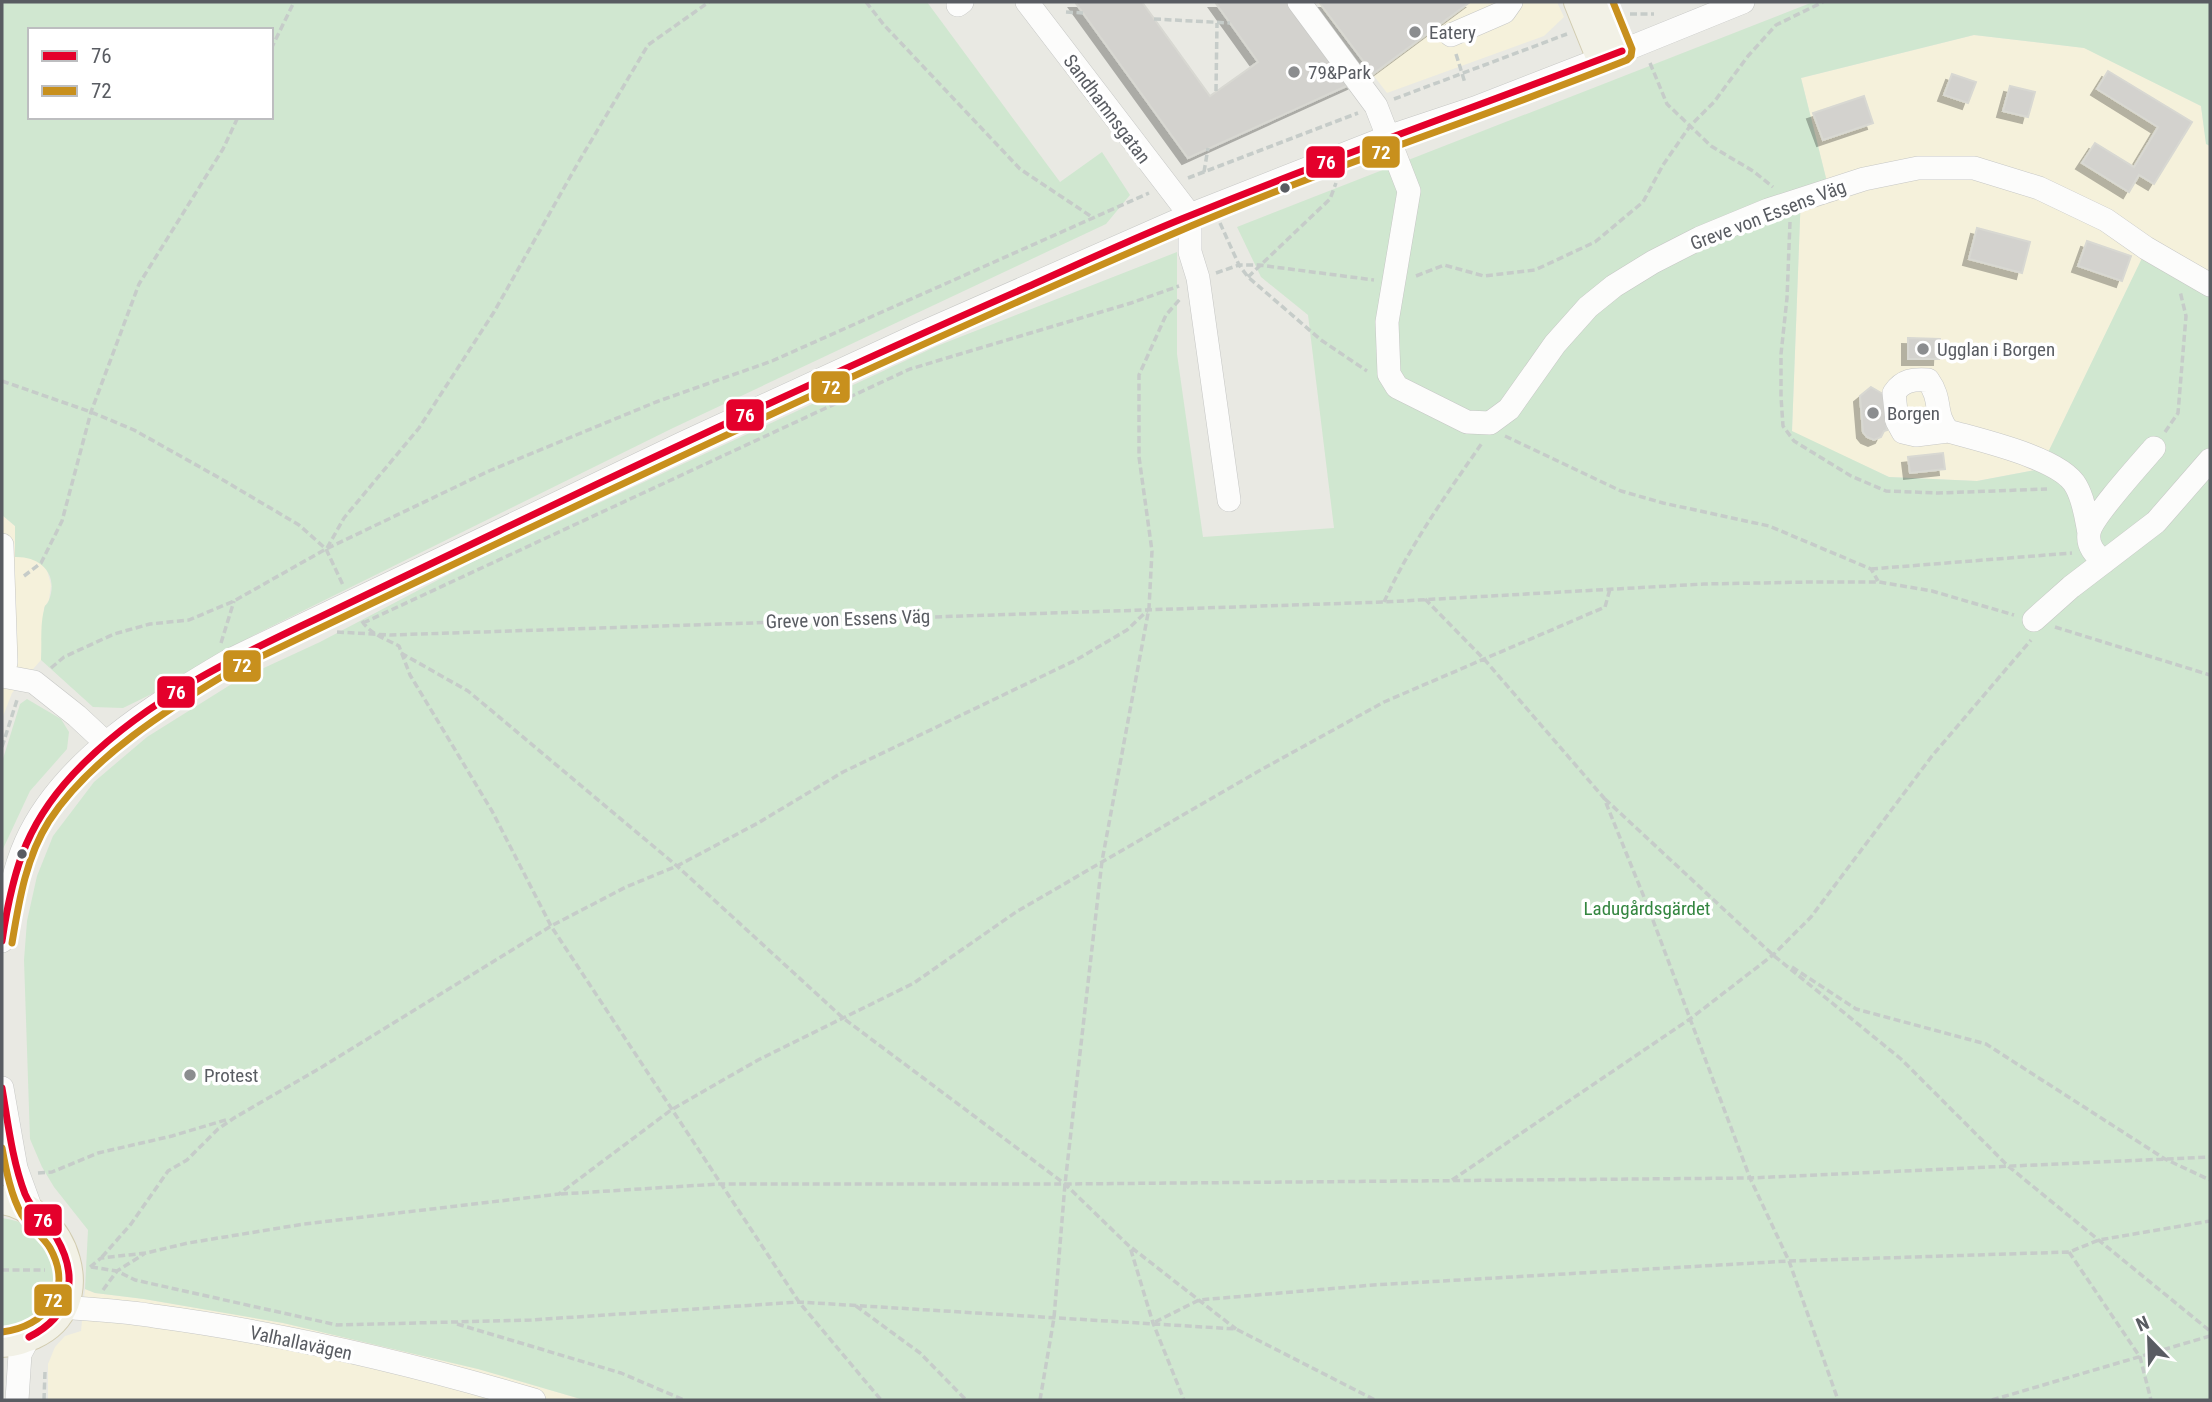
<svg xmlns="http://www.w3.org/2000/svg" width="2212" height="1402" font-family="'Roboto Condensed',sans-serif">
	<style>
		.commercial { fill: #f5f1db }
		.green { fill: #d0e7d0; fill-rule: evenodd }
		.building { fill: #d3d2ce; stroke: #d8d8d2; stroke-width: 2; filter: url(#shadow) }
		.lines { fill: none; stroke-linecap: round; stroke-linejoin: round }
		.minor-casing { stroke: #c6c7c5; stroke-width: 24 }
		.major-casing { stroke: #d2ccb0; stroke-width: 30 }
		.path { stroke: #c6ccc9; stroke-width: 3.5; stroke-dasharray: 7 3.5; stroke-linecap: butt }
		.minor { stroke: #fcfcfb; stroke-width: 23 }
		.major { stroke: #f2f1e6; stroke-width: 28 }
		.bus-1-casing { stroke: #fff; stroke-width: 12 }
		.bus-2-casing { stroke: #fff; stroke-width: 12 }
		.bus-1 { stroke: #e4002b; stroke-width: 7 }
		.bus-2 { stroke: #c8901d; stroke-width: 7 }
		.poi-dot { fill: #8b8d8f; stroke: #fff; stroke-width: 2.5 }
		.bus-dot { fill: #595c62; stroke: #fff; stroke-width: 2.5 }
		.labels { text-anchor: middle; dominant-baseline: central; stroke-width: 7; stroke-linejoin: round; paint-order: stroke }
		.poi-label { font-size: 19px; fill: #595c62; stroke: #fff; text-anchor: start }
		.street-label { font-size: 19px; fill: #595c62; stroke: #fff }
		.park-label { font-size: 19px; fill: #348640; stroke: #fff }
		.line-badge { stroke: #fff; stroke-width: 2.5 }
		.badge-label { font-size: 19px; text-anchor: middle; font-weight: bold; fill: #fff }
	</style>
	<defs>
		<filter id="shadow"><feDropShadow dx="-6" dy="6" stdDeviation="0" flood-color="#0004"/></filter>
	</defs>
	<rect width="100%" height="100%" fill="#e9e9e3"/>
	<path class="commercial" d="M1317,2H1557L1564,17L1544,36L1387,93Z
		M1974,35L2085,48L2201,106L2206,143L2210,146V297L2143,257L2040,469L1977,481L1889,477L1792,432L1801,192L1827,182L1801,78Z
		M2,515L15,526L24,557L31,558L41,563L47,570L51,585L49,600L44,608L41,660L12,693L2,719Z
		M85,1289L95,1293L144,1299L283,1323L478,1369L584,1400H48V1364L55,1347L65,1336L81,1331Z"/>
	<path class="green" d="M2,2H927L1060,182L1102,152L1130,195L1106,224L673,428L254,635L164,688L123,708L93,707L41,660C42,644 40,625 44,610C45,603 46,607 49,600C59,574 40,556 15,557V526L2,515ZM30,30H271V117H30Z
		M1813,2H2210V146L2206,144L2201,106L2084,48L1974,35L1801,78L1827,182L1801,193L1792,431L1889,477L1977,481L2040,469L2143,256L2210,297V1400H584L478,1369L283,1323L144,1299L95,1293L85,1289L88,1230L54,1187L42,1167L30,1139L24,960L27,921L37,876L53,836L94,782L147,737L238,680L320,642L474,561L937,346L1177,252V354L1203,537L1334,528L1308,315L1261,277L1237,227Z
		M27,699L61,719L69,732L67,749L30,791L2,851V762L20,704Z
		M2,1218C13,1220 23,1222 32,1228C44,1236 48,1246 51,1259C53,1264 56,1270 56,1275C56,1303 27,1326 2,1326Z"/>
	<path class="building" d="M1075,2H1142L1210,96L1258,62L1215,2H1293L1353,83L1188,158Z
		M1319,2H1470L1373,74Z
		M2108,71L2192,122L2154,184L2139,175L2129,192L2082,163L2095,143L2134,167L2158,127L2097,89Z
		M1952,74L1976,82L1968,103L1944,95Z
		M2010,86L2035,92L2028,117L2003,111Z
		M1864,96L1873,123L1823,140L1813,113Z
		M1977,228L2030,242L2022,273L1969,259Z
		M2087,241L2131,256L2122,281L2078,266Z
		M1908,338L1940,339L1939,359H1908Z
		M1871,387L1883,394L1887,430L1884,431L1881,437L1874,440L1867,437L1863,432L1860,396Z
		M1943,453L1945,469L1910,473L1908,457Z"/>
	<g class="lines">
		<g class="minor-casing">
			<path id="minor" d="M1027,2L1190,215V252L1198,278L1229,500
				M1299,2L1376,106L1409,191L1387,322L1389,374L1397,387L1467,422L1490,423L1509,409L1555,344L1588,307L1614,286L1653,262L1700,238L1768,210L1864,179L1918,168H1974L2039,188L2106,220L2146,248L2210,285
				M958,5L962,2
				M1451,35L1504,12L1511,2
				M1622,51L1743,2
				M1948,431L1916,435L1903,432L1897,421L1894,393C1903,380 1913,379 1928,380C1943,401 1933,413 1948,431C1979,440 2061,458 2076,486C2084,500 2086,517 2089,533
				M2,545L6,662L3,676
				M2104,562C2095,554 2087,546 2089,533C2091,518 2141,463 2154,448
				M2034,620L2071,587L2156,522L2210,460
				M2,676L34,682L77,716L106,743
				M2,941C7,908 12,873 26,842C62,761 155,704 228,661L683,443L922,333L1190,215L1388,137L1475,108L1601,59
				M2,1088L16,1168L32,1212
				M64,1307C94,1310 124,1311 154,1316C282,1333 410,1363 534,1400
				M17,1400L20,1354L29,1337"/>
		</g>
		<g class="major-casing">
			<path id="major" d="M1578,2L1601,59L1622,51L1602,2
				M2,1200C65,1210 99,1305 33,1335C23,1339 13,1343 2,1343"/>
		</g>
		<path class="path" d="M866,2L884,25L1020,169L1092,217
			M1066,12L1083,13
			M1630,14H1654
			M1154,19L1230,23
			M271,49L294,2
			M1456,54L1465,83
			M1650,63L1667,104L1711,146L1753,171L1773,187
			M1216,91L1217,23
			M1394,99L1567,34
			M1204,172L1208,148
			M1188,178L1358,113
			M1790,222L1787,298L1781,354V397L1783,426L1794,441L1851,476L1886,491L1938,493L2047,489
			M1220,223L1239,265L1248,277L1321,340L1367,371
			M1216,273L1239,265H1259L1374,280
			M1416,276L1444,265L1484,276L1535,270L1595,242L1643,202L1663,165L1690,126L1714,102L1748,56L1776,25L1823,2
			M1248,277L1330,199L1336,183
			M2,381L91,412L134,430L223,480L299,525L326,549L343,585
			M2165,432L2178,413L2186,316L2180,291
			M1505,436L1621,491L1663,503L1769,526L1871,569L1878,581
			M327,548L344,518L419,428L494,312L578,163L648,45L709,2
			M1871,569L2072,553
			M24,576L41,563L62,521L91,412L139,284L223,149L238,117
			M1425,599L1484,659L1604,798L1648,907L1750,1178L1789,1261L1838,1400
			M1384,602C1410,545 1446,495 1482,443
			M362,621C370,634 386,639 399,646L410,675L492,811L551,926L799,1302L881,1400
			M363,623L910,369L1131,303L1179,286
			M2055,627L2210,675
			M337,632L390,635L1384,602L1704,584L1812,582H1879L1932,591L2014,615
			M221,643L234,601
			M401,653L468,691L677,866L843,1018L1065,1184L1130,1247L1153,1323L1184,1400
			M51,668L64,657L114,634L150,624L189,620L234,601L326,549L489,471L656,402L772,361L1149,193
			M2,747L17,700
			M1605,799L1773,955L1901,1059L2008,1166L2210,1331
			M1792,967L1856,1009L1986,1044L2165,1159L2210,1180
			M38,1173L52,1172L98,1153L172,1136L229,1119
			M1452,1180L1690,1019L1773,955L1811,917L1932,756L2031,640
			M561,1194L719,1184H1065L1750,1178L2210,1157
			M1132,1248L1236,1329
			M2069,1252L2140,1357L2151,1400
			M102,1257L131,1224L168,1171L187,1160L218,1129L234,1118L322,1067L551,926L626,887L677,866L758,823L843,772L1076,660L1127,630L1148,610
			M90,1267L101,1258L146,1253L188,1243L304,1224L559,1194L671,1110L758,1060L914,983L1016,912L1257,772L1384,702L1605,607L1610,589
			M91,1267L117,1271L135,1280L337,1325L531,1320L799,1302L1236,1329L1375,1400
			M2,1270H45
			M103,1290L117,1271L144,1254
			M856,1306L920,1353L966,1400
			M1155,1322L1199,1300L1373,1285L1789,1261L2069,1252L2099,1240L2210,1221
			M457,1324L621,1373L684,1400
			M44,1400L45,1371
			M1040,1400L1054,1318L1065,1184L1102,861L1149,608L1152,551L1139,457V375L1166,315L1180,299
			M1992,1400L2210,1336"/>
		<use href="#minor" class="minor"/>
		<use href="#major" class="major"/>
		<g class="bus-1-casing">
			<path id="bus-1" d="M2,941C13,866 28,818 84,763C150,698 235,657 318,618C378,589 439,560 499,531C674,447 850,365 1027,287C1083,262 1138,236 1194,214C1335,156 1479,106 1622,51
				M2,1088C8,1123 12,1160 25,1194C32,1211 47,1222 56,1237C80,1278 71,1316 29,1337"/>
		</g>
		<g class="bus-2-casing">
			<path id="bus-2" d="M12,943C19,901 26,857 49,821C90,758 169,708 233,670C550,518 867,365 1191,226C1334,165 1482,118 1627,60L1631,56L1632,49L1613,2
				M2,1148C6,1170 11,1196 22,1215C30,1228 43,1236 50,1248C74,1291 46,1327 2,1332"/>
		</g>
		<use href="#bus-1" class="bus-1"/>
		<use href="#bus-2" class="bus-2"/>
	</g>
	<g class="poi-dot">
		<circle cx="1415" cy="32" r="7"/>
		<circle cx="1294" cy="72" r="7"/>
		<circle cx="1923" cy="349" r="7"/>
		<circle cx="1873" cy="413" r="7"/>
		<circle cx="190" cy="1075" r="7"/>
	</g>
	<g class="bus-dot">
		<circle cx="1285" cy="188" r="6"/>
		<circle cx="22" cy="854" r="6"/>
	</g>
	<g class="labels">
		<g class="poi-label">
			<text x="1429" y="32">Eatery</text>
			<text x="1308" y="72">79&amp;Park</text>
			<text x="1937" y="349">Ugglan i Borgen</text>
			<text x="1887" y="413">Borgen</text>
			<text x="204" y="1075">Protest</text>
		</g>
		<g class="street-label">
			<text transform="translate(1107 109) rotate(53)">Sandhamnsgatan</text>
			<text transform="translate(1768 215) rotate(-21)">Greve von Essens Väg</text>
			<text transform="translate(848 619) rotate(-2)">Greve von Essens Väg</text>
			<text transform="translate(301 1343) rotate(12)">Valhallavägen</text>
		</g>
		<g class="park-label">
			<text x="1647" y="908">Ladugårdsgärdet</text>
		</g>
	</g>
	<g class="line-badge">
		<rect x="1361" y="135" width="40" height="34" rx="7" fill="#c8901d"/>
		<rect x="1305" y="145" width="41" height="34" rx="7" fill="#e4002b"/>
		<rect x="810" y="370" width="41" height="34" rx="7" fill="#c8901d"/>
		<rect x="725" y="398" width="40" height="34" rx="7" fill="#e4002b"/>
		<rect x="222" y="649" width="40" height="34" rx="7" fill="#c8901d"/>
		<rect x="156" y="675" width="40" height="34" rx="7" fill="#e4002b"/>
		<rect x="23" y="1203" width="40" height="34" rx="7" fill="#e4002b"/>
		<rect x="33" y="1283" width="40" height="34" rx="7" fill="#c8901d"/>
	</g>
	<g class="badge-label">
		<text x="1381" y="159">72</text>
		<text x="1326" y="169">76</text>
		<text x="831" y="394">72</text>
		<text x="745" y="422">76</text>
		<text x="242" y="672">72</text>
		<text x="176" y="699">76</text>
		<text x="43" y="1227">76</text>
		<text x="53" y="1307">72</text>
	</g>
	<rect width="2212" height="1402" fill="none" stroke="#595c62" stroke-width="7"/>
	<rect x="28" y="28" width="245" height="91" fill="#ffffff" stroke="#bdbec0" stroke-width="2"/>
	<rect x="42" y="51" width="35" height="10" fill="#e4002b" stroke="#bdbec0" stroke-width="2"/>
	<text x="91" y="63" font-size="21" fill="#595c62">76</text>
	<rect x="42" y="86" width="35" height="10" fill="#c8901d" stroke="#bdbec0" stroke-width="2"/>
	<text x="91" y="98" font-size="21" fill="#595c62">72</text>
	<g transform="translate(2149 1339) rotate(337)" stroke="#ffffff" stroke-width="5" paint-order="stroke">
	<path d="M0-5L12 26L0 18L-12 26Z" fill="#595c62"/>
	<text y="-10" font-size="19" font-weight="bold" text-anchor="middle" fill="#595c62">N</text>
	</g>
</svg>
